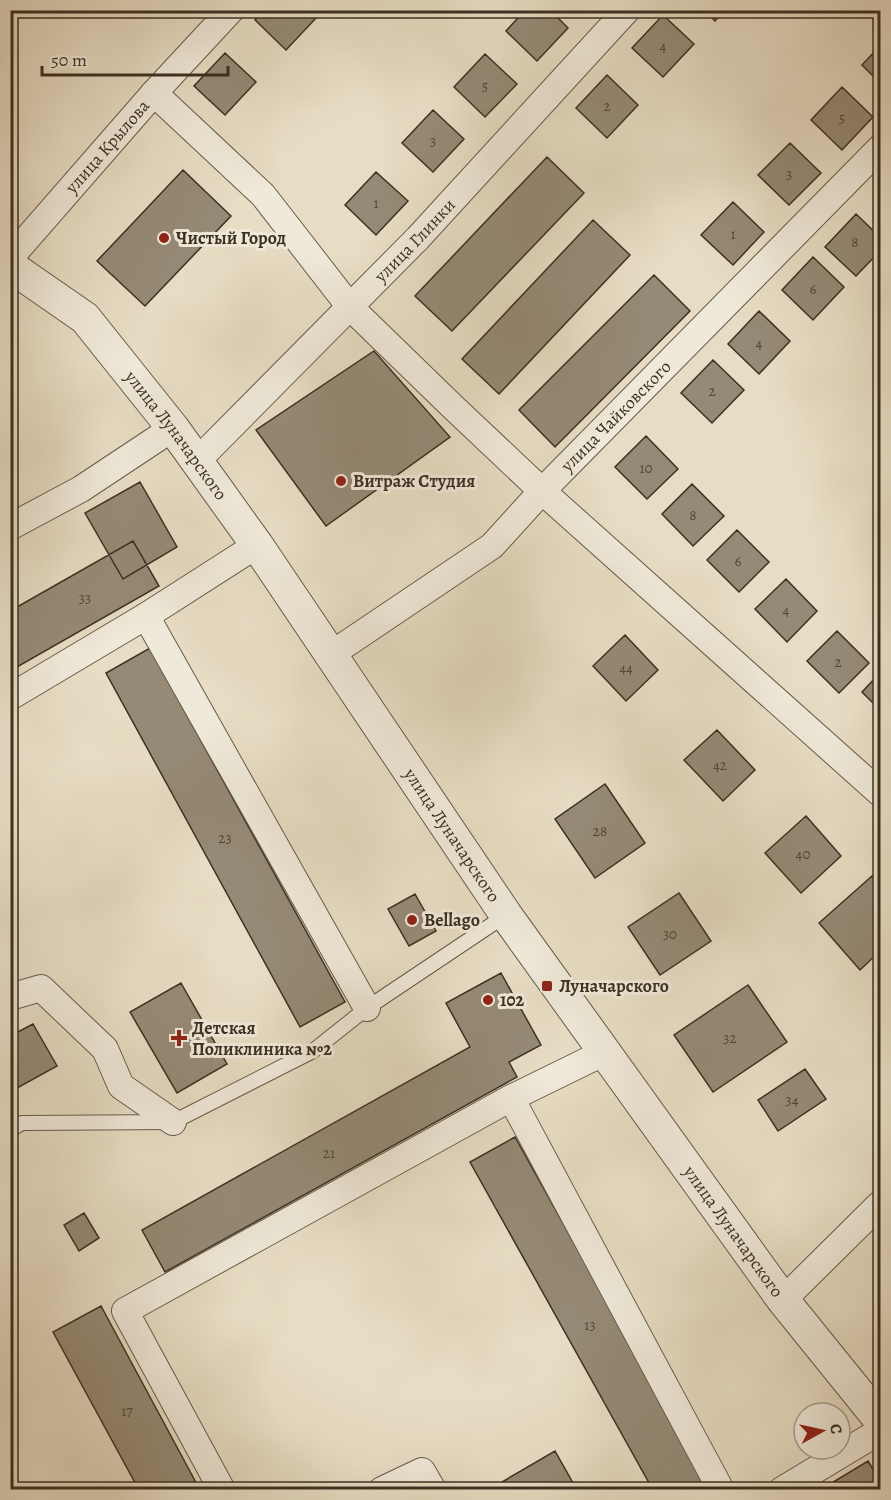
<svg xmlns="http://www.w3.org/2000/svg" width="891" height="1500" font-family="Alegreya,serif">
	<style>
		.building { fill: #958a76; stroke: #3c3022; stroke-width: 1.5 }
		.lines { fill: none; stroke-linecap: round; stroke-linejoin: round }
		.service-casing { stroke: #675b4a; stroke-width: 16 }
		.minor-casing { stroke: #675b4a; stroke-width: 28 }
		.tertiary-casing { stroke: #675b4a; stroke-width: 34 }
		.service { stroke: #efe9d9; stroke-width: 14 }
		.minor { stroke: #efe9d9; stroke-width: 26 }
		.tertiary { stroke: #efe9d9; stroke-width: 32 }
		.poi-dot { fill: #8f2418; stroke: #efe9d9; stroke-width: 2 }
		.labels { text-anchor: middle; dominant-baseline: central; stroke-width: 6; stroke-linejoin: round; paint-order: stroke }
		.number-label { font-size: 15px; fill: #524637 }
		.street-label { font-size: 18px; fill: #3c3022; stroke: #efe9d9 }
		.poi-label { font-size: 18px; font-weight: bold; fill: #3c3022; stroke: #efe9d9; text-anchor: start }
	</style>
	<rect width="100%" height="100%" fill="#e7ddc4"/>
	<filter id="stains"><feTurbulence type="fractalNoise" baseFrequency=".00333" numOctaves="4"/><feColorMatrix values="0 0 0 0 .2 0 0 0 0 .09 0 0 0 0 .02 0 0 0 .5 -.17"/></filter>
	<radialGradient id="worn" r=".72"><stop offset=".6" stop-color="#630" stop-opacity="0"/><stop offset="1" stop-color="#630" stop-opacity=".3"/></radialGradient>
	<path class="building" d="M264,10H310L317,17L286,50L255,20Z
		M525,10H550L568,28L537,61L506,31Z
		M704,10H725L715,21Z
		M663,15L694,44L663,77L632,48Z
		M880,46V83L862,65Z
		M225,53L256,82L225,115L194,86Z
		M485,54L517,84L485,117L454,87Z
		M607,75L638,105L607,138L576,108Z
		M842,87L873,117L842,150L811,120Z
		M433,110L464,139L433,172L402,143Z
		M790,143L821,173L789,205L758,175Z
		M547,157L584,193L452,331L415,296Z
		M183,170L231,216L145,306L97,261Z
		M376,172L408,201L376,235L345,205Z
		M733,202L764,232L733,265L701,235Z
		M856,214L880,237V251L856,276L825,247Z
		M593,220L630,255L499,394L462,359Z
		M813,257L844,287L813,320L782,290Z
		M654,275L690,311L555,447L519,410Z
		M759,311L790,341L759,374L728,344Z
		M374,351L450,437L326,526L256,430Z
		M713,360L744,390L712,423L681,393Z
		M646,436L678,469L647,499L615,467Z
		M140,482L177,547L123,579L85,513Z
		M692,484L724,516L693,546L662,514Z
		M737,530L769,562L739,592L707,560Z
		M133,541L159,586L10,671V611Z
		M786,579L817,611L787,642L755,609Z
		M837,631L869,663L839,693L807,661Z
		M625,635L658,670L626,701L593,666Z
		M150,648L345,1002L300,1027L106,673Z
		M880,673V710L862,692Z
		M717,730L755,770L723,801L684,760Z
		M605,784L645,843L595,878L555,819Z
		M806,816L841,856L801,893L765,853Z
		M872,876L880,886V951L860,970L819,923Z
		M679,893L711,941L660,975L628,927Z
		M415,894L436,931L409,946L388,909Z
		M501,973L541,1045L509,1062L517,1077L165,1272L142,1230L470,1047L446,1003Z
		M181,983L227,1064L177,1093L130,1012Z
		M748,985L787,1042L713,1092L674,1035Z
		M33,1024L57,1066L10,1092V1036Z
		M805,1069L826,1099L778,1131L758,1100Z
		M515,1137L710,1487L705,1490H653L470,1162Z
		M84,1213L99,1238L79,1251L64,1225Z
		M101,1306L200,1490H139L53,1332Z
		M555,1451L577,1490H507L502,1482Z
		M868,1461L880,1481V1490H820Z"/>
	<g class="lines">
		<g class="service-casing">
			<path id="service" d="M10,1130L22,1123L173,1122L313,1051L367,1008L506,915"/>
		</g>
		<g class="minor-casing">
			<g id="minor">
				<path d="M154,93L263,195L350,307L453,407L542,491L880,793"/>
				<path id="s1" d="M10,258L154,93L231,10"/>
				<path id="s2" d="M197,461L418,238L627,10"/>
				<path d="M10,527L81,489L173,428"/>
				<path d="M146,616L367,1008"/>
				<path id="s3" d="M330,655L492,546L542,491L880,148"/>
				<path d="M10,697L146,616L257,545"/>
				<path d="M10,997L41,988L105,1049L121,1086L173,1122"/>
				<path d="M511,1098L721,1490"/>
				<path d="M783,1300L880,1204"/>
				<path d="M222,1490L125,1311L511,1098L605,1052"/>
				<path d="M382,1490L422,1471L433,1490"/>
				<path d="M782,1490L880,1431"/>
			</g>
		</g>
		<g class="tertiary-casing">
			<g id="tertiary">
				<path id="s4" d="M10,266L85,318L173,428L257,545L506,915L783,1300L880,1420"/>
			</g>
		</g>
		<use href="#service" class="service"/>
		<use href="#minor" class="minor"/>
		<use href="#tertiary" class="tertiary"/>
	</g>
	<g class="poi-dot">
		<circle cx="164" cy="238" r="6"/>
		<circle cx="341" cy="481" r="6"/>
		<circle cx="412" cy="920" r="6"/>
		<rect x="541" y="980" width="12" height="12" rx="3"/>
		<circle cx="488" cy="1000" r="6"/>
		<path d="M176 1029h6v6h6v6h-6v6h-6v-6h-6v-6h6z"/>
	</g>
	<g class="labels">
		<g class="number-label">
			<text x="663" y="46">4</text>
			<text x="485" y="86">5</text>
			<text x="607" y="106">2</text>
			<text x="842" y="118">5</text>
			<text x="433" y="141">3</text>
			<text x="789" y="174">3</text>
			<text x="376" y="203">1</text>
			<text x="733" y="234">1</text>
			<text x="855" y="242">8</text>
			<text x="813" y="289">6</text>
			<text x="759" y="343">4</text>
			<text x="712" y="391">2</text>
			<text x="646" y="468">10</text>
			<text x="693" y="515">8</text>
			<text x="738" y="561">6</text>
			<text x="85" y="598">33</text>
			<text x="786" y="610">4</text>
			<text x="838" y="662">2</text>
			<text x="626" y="668">44</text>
			<text x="720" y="765">42</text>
			<text x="600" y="831">28</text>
			<text x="225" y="838">23</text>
			<text x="803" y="854">40</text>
			<text x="670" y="934">30</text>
			<text x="730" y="1038">32</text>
			<text x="792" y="1100">34</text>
			<text x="329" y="1153">21</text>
			<text x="590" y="1325">13</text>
			<text x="127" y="1411">17</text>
		</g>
		<g class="street-label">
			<text stroke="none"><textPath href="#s1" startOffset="148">улица Крылова</textPath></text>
			<text stroke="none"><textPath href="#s2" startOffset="310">улица Глинки</textPath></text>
			<text stroke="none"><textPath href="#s3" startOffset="375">улица Чайковского</textPath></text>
			<text stroke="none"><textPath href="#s4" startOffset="240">улица Луначарского</textPath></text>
			<text stroke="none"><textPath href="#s4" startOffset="726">улица Луначарского</textPath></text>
			<text stroke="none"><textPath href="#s4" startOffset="1212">улица Луначарского</textPath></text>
		</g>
		<g class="poi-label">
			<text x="176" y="238">Чистый Город</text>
			<text x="353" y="481">Витраж Студия</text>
			<text x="424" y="920">Bellago</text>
			<text x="559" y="986">Луначарского</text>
			<text x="500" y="1000">102</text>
			<text x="192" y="1028">Детская<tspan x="192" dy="21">Поликлиника №2</tspan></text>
		</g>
	</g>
	<rect width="891" height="1500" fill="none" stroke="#e7ddc4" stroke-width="36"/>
	<rect x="12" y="12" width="867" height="1476" fill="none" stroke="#3c3022" stroke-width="3"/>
	<rect x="18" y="18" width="855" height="1464" fill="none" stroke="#3c3022" stroke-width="1.5"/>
	<g transform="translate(822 1431) rotate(82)"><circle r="28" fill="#efe9d9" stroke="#a79f90" stroke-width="1.5"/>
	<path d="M0-4.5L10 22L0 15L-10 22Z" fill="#8f2418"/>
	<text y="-9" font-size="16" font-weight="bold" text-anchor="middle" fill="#3c3022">С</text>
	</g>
	<path d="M42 66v9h186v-9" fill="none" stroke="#3c3022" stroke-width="3"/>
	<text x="51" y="66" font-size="18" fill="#3c3022" stroke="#efe9d9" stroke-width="4.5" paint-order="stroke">50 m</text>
	<rect width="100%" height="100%" filter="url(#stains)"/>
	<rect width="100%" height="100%" fill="url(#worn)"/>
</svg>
